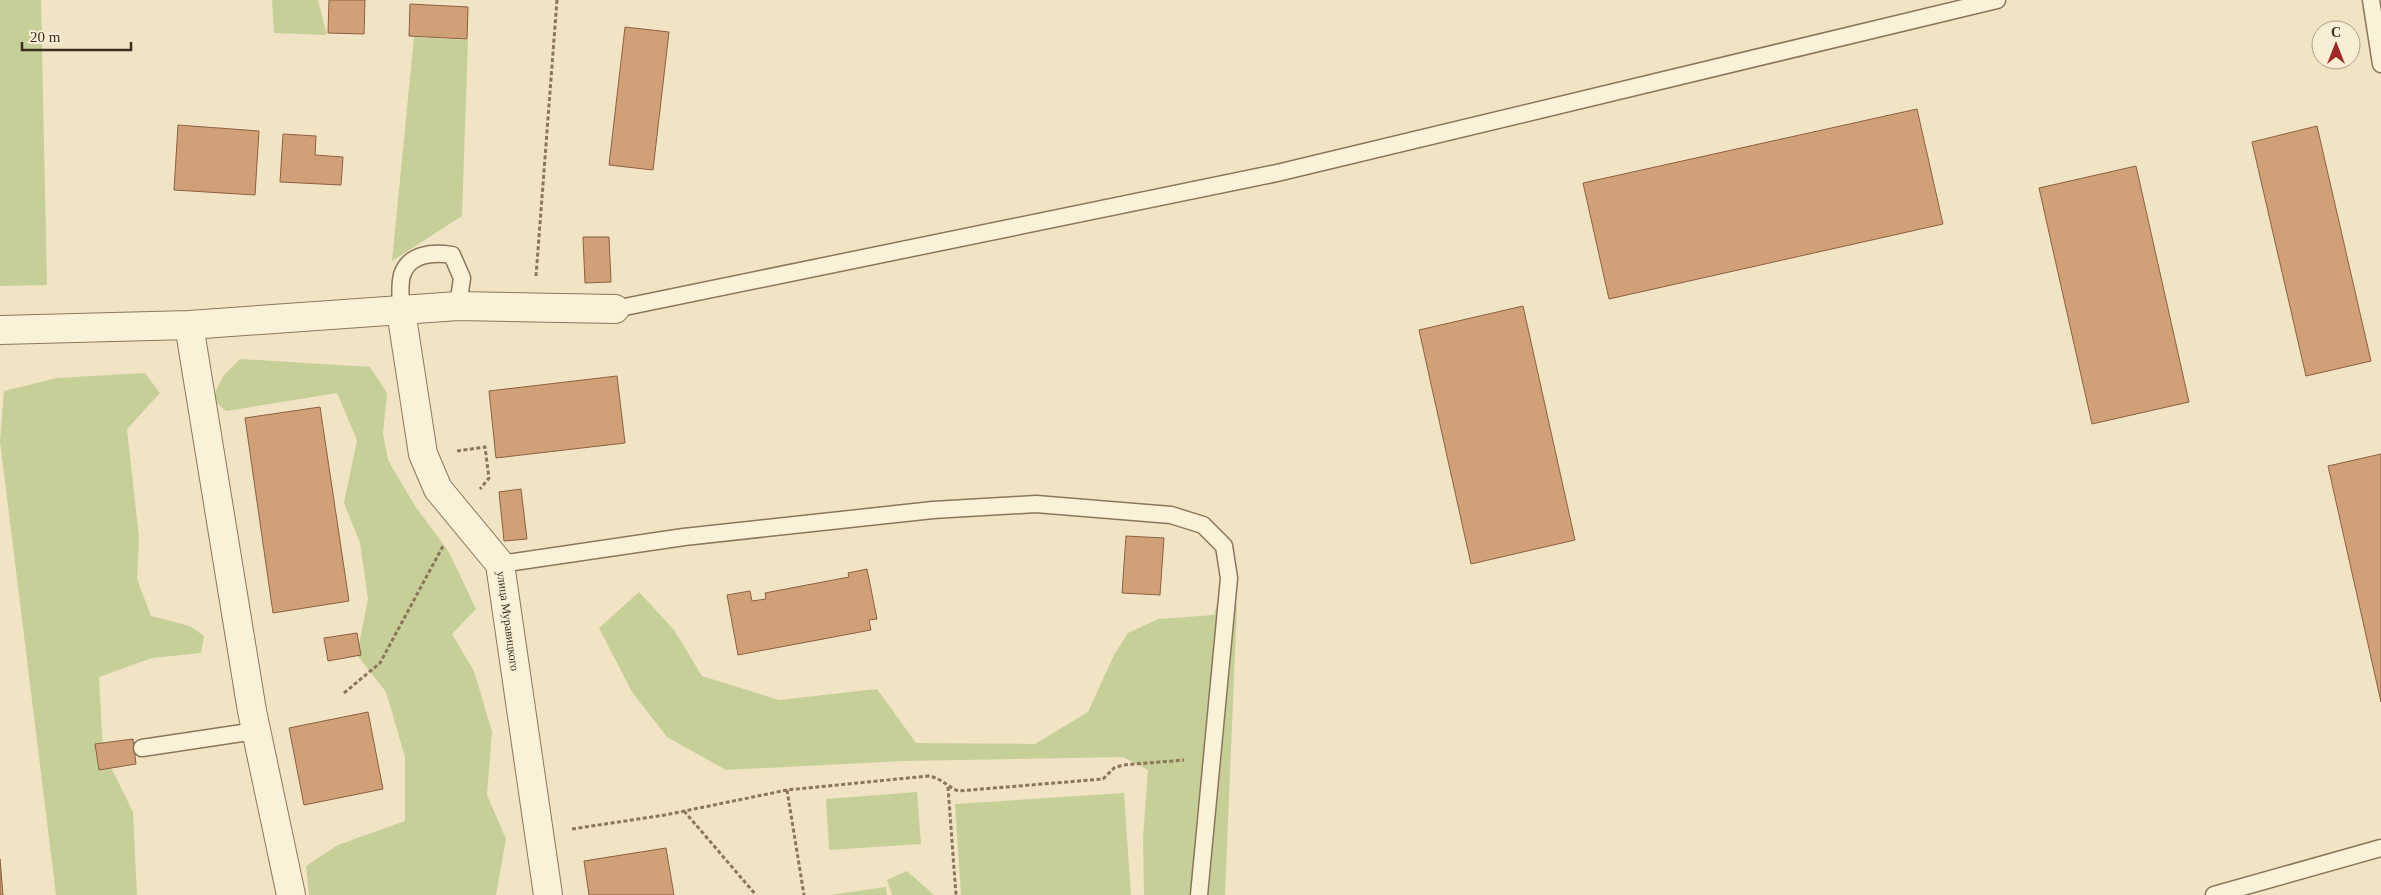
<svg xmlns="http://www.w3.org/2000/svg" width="2381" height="895" font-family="Georgia,serif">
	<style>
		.green { fill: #c7cf98 }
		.building { fill: #d0a079; stroke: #8d603f }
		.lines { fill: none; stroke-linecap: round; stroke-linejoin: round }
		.service-casing { stroke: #8c765a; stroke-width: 19 }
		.minor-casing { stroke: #8c765a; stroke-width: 30 }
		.path { stroke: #8c765a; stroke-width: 3; stroke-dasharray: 4 2.5; stroke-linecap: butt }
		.service { stroke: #faf1d9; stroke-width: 16 }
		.minor { stroke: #faf1d9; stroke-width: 28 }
		.labels { text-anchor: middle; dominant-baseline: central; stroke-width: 4; stroke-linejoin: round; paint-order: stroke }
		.street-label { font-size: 12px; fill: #3c2d1e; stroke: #f7eed5 }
	</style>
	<rect width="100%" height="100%" fill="#f0e4c5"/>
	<path class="green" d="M0,0H41L47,285L0,286Z
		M272,0H318L327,35L274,33Z
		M414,37L468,40L462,216L392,261Z
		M240,359L370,367L387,393L383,434L388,460L415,506L449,552L476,609L452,634L474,671L492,732L487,795L506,839L496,895H309L306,866L338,845L405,821V757L386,692L357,655L368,599L360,543L344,503L357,440L337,393L226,411L212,399L223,376Z
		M145,373L160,393L127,429L139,537L137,579L151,616L190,626L204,636L201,653L152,658L99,677L103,751L133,812L137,895H56L0,441L4,391L57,378Z
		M639,592L674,630L702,676L779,700L877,689L916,743L1035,744L1088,712L1114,655L1128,633L1158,619L1214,615L1220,593L1237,605L1225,895H1144L1143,838L1148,770L1123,757L904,761L726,770L667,737L632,692L599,628Z
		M917,792L921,844L829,850L826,799Z
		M1124,793L1131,895H961L955,804Z
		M907,871L934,895H892L887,880Z
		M886,887L887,895H830Z"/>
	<path class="building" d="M329,0H365L364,34L328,33Z
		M410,4L468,7L467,39L409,36Z
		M625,27L669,32L653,170L609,165Z
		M1917,109L1943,224L1609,299L1583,183Z
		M178,125L259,131L255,195L174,190Z
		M2317,126L2371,361L2306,376L2252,142Z
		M283,134L316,136L315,155L343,157L341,185L280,182Z
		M2136,166L2189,402L2092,424L2039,188Z
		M583,237H609L611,282L585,283Z
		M1523,306L1575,540L1471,564L1419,330Z
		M617,376L625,443L496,458L489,391Z
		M320,407L349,601L273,613L245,418Z
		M2381,454V702L2328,466Z
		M521,489L527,539L504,541L499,492Z
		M1126,536L1164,538L1160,595L1122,593Z
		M867,569L877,619L869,620L871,630L738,655L727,595L750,591L752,601L766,599L765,593L849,577L848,573Z
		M357,633L361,655L328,661L324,638Z
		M368,712L383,789L304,805L289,728Z
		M133,739L136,764L99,770L95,744Z
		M666,848L674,895H589L584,861Z
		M0,859L3,895H0Z"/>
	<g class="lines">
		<g class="service-casing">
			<path id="service" d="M2371,0L2381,64
				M615,309L1277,173L1997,0
				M401,311C401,300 399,286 402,275C409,253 434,252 452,255L462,278L458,306
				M500,564L684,537L933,510L1036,504L1171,515L1203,525L1224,546L1229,578L1199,895
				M142,748L256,731
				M2214,895L2381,848"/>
		</g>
		<g class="minor-casing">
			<path id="minor" d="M401,311L423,454L438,489L500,564L548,895
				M189,325L252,711L291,895
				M0,330L189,325L458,306L615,309"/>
		</g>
		<path class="path" d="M536,276L557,0
			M457,451L485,447L489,478L480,489
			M344,693L380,663L443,546
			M948,787L956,895
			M787,790L804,895
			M684,811L756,895
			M572,829L665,815L787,790L928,776C941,778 947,786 958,791L1103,779L1114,768L1123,765L1184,760"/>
		<use href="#service" class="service"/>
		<use href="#minor" class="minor"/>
	</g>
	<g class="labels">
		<g class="street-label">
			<text transform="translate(508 621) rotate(82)">улица Муравицкого</text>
		</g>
	</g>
	<g transform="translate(2336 45)"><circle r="24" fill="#f7eed5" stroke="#aca18c"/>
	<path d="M0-4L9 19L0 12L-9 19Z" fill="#9e2927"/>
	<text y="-8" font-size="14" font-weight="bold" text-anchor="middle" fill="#3c2d1e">С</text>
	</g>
	<path d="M22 42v8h109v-8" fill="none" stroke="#3c2d1e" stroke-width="2.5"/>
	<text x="30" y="42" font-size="15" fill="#3c2d1e" stroke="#f7eed5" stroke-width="4" paint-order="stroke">20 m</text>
</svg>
